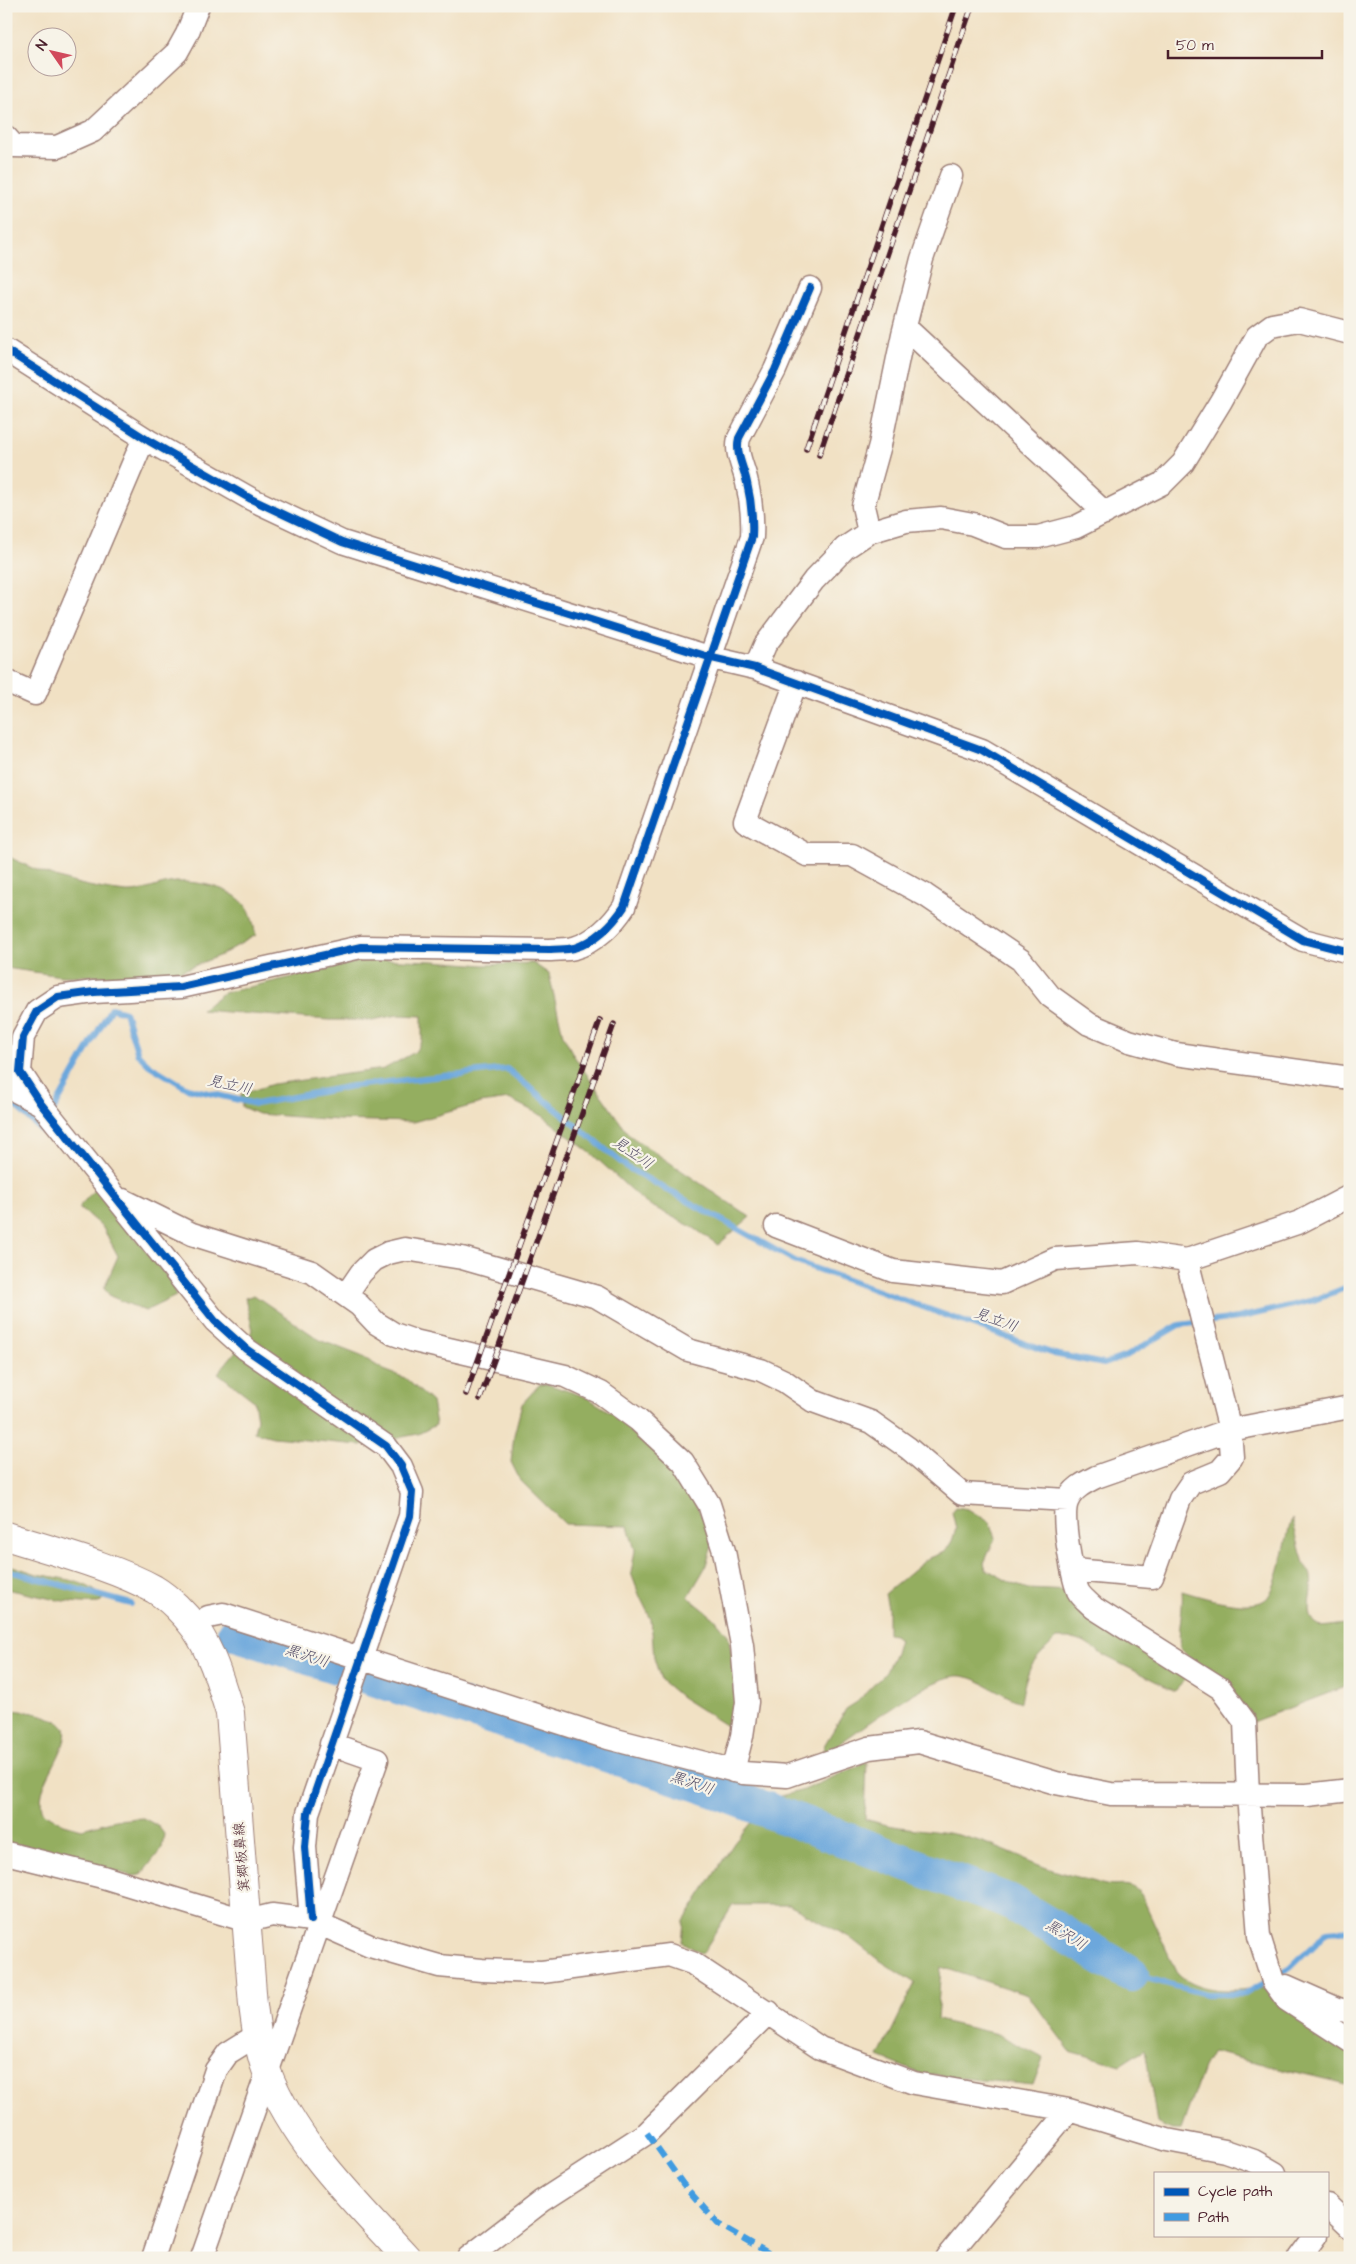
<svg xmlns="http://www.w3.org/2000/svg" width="1356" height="2264" font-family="'Architects Daughter','Klee One',sans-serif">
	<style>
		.forest { fill: #94ae60; stroke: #6f6646 }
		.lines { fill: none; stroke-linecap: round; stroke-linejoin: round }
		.stream { stroke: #6ca7dc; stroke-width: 6 }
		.river { stroke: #6ca7dc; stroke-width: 36 }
		.minor-casing { stroke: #9e8078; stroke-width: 25 }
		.major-casing { stroke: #9e8078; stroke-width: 30 }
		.minor { stroke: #fff; stroke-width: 22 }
		.major { stroke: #fff; stroke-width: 28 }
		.rail-casing { stroke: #4a1f2b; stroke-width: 5.5 }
		.rail { stroke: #f7f3e8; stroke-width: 4; stroke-dasharray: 11; stroke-linecap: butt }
		.quiet { stroke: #409be1; stroke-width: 6; stroke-dasharray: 12 6; stroke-linecap: butt }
		.cycleway-casing { stroke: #f7f3e8; stroke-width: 11 }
		.cycleway { stroke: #0057b8; stroke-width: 8 }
		.labels { text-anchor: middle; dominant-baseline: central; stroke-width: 4.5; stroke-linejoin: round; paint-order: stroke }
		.street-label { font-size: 14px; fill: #4a1f2b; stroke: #f7f3e8 }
		.water-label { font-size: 15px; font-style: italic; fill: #564f69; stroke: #f7f3e8 }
	</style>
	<rect width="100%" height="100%" fill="#f7f3e8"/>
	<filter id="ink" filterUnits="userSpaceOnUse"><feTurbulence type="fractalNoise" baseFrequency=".02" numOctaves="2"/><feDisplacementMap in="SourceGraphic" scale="10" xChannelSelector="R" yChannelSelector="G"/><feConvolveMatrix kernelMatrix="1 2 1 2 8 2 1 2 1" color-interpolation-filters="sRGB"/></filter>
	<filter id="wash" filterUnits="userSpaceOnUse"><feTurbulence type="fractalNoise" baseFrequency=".0096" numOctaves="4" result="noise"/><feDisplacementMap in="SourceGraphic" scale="20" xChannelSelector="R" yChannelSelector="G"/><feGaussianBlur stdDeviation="1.12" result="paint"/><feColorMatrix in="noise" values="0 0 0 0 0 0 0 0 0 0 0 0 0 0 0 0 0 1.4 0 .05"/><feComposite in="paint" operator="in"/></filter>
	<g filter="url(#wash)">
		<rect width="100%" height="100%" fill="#f1e1c4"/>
		<path class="forest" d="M6,855C43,876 85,888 127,892C143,893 160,883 176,882C200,881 239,888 250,913C253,920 254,928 256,935L221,955L169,976H61L6,968Z
			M371,959L434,961L484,965L533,963L549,974L563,1035L574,1056L629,1135L750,1217L718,1245L694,1228L644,1202L593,1155L543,1116L509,1099L481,1103L413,1122L338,1120L258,1114L242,1107L241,1094L273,1084L384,1069L415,1052L422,1041V1016L398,1015L372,1020H329L201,1010L223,993Z
			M95,1189L170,1280L176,1296L145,1311L110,1296L104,1288L118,1256L103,1228L79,1207Z
			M254,1295L320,1340L361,1356L384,1370L405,1378L432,1402L436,1425L418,1434L360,1445L273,1437L254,1432L257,1419L254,1401L218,1373L253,1330L245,1298Z
			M547,1384L586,1397L631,1425L677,1472L705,1521L712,1546L705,1568L688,1597L714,1618L728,1635L735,1673L736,1732L681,1697L661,1680L654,1658L651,1619L640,1597L631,1573L635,1550L628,1526L565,1524L520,1480L511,1462L514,1435L522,1404L539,1385Z
			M956,1507L968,1509L989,1522L995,1538L984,1563L986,1569L1013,1584L1028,1589L1072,1591L1189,1676L1175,1691L1105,1656L1085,1643L1073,1639H1056C1031,1663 1027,1667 1021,1702C1000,1695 985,1680 963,1676C933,1671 856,1734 828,1751L823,1750L825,1744L846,1709L857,1702L886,1672L895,1653L899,1639L894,1635L888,1634V1608L885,1594L927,1559L945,1552L952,1541L956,1529L952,1512Z
			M1292,1518C1296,1533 1299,1549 1304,1563C1306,1568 1311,1572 1311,1577C1314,1590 1302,1615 1316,1625C1324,1630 1339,1622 1350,1625V1685L1252,1722L1180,1648C1177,1629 1184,1610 1182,1591C1198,1596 1255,1614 1268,1597C1280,1580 1285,1540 1292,1518Z
			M6,1564C16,1567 27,1571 37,1574C57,1578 90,1580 103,1599L99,1603C66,1605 38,1595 6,1589Z
			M12,1710C31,1712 50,1714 65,1727C71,1752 30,1788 44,1813L64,1824L82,1829L115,1820L143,1818L158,1826L164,1834L162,1848L141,1875L133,1876L6,1845V1712Z
			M867,1762L865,1819C897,1830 926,1828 958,1835C989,1842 1015,1856 1044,1867C1058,1872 1073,1876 1088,1880C1094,1881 1100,1884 1106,1885C1122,1888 1127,1880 1141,1894L1176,1971C1189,1987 1216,1991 1236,1990C1246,1990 1257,1987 1267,1989C1275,1990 1338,2042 1350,2051V2085L1212,2052L1203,2068L1181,2130H1173L1157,2123L1145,2049L1120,2065L1070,2051L1028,1995L941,1967L937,2020L997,2034L1043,2058L1033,2085L921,2074L879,2057L915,1983L876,1958L849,1937L789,1905H733L702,1954L682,1942L684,1921L734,1843L770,1799L804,1790Z"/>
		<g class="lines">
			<path class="stream" d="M6,1102L17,1107L42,1131L48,1120
				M53,1111L111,1008L125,1012L138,1054L149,1065L187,1088L256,1104L352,1086L507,1069L628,1168L797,1262L1054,1354L1104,1364L1126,1356L1179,1325L1238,1318L1314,1300L1350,1286
				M6,1570L131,1604
				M1131,1974L1206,1994H1245L1290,1968L1327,1932L1350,1930"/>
			<path class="river" d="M235,1633L704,1786L1010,1902L1131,1974"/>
		</g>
	</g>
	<g filter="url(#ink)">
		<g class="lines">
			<g class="minor-casing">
				<path id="minor" d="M6,137L14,146L57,147L93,131L177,52L187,34L198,6
					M905,327L1105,513
					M6,350L149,441L251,499L342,542L712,658L755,668L982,750L1303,940L1350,952
					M869,532L863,506L880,445L903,334L922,259L951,176
					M755,668L765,645L814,580L845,548L869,532L906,521L941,518L973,524L1006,537H1038L1076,527L1163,483L1183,463L1221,401L1257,336L1272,325L1299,320L1350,333
					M6,681L35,694L144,438
					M796,682L745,821L807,855H852L925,895L1021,960L1050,996L1089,1024L1129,1041L1176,1054L1350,1078
					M6,1086L39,1103
					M123,1200L192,1234L312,1272L359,1305L376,1323L394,1334L414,1341L565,1376L601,1393L638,1420L683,1462L709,1504L724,1551L742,1645L747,1702L742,1736L733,1771
					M776,1226L893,1271L1002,1283L1055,1259L1138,1253L1187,1260L1300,1222L1350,1196
					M346,1295L361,1273L374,1260L388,1253L405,1249L462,1258L597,1297L688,1350L761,1370L784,1381L813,1401L871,1422L908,1448L962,1494L1068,1500
					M1350,1407L1230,1430L1096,1477C1084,1483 1072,1489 1067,1502C1061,1517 1072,1575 1078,1591C1081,1597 1089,1603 1094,1608L1220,1688L1245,1722L1248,1795L1259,1936L1273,1981L1287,2000L1350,2041
					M1074,1570L1152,1577L1180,1499L1191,1483L1220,1471L1232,1457L1230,1430L1187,1260
					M195,1628L208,1617L223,1614L608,1738L743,1773L787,1776L869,1748L919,1742L1056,1783L1111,1794L1307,1795L1350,1790
					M6,1853L103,1877L247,1921L272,1915L311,1920L370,1946L439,1966L482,1970L542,1972L669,1955L692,1963L820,2048L914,2083L1069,2110L1167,2140L1225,2151L1254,2161L1275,2173
					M311,1920L305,1847L308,1813L410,1516L412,1492L401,1466L386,1446L246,1349L215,1321L41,1104L20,1072L23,1037L37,1011L58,997L94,992L181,987L361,947L550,950C558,949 566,950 574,948C595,942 613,924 624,907L752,537C753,519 751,500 747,483C744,467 735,454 739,438L775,370L810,288
					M1286,1986L1338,2009L1350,2012
					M1327,2205L1350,2227
					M153,2258L216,2070L228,2053L257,2035
					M202,2258L377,1760L331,1744
					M468,2258L542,2201L647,2133L769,2012
					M946,2258L1069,2110
					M1299,2258L1316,2235"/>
			</g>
			<g class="major-casing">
				<path id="major" d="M6,1536C52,1551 112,1566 154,1589C169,1598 185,1614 195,1628C213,1654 221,1684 230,1713L253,2005C256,2028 259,2051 267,2072C296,2145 355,2201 407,2258"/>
			</g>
			<use href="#minor" class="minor"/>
			<use href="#major" class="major"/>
			<g class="rail-casing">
				<path id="rail" d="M806,449L956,6
					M819,455L972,6
					M466,1394L600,1020
					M480,1399L614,1024"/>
			</g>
			<use href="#rail" class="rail"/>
			<path class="quiet" d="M647,2133L683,2184L718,2224L777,2258"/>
			<g class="cycleway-casing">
				<path id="cycleway" d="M6,350L149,441L251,499L342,542L712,658L755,668L982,750L1303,940L1350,952
					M311,1920L305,1847L308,1813L410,1516L412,1492L401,1466L386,1446L246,1349L215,1321L41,1104L20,1072L23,1037L37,1011L58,997L94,992L181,987L361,947L550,950C558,949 566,950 574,948C595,942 613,924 624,907L752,537C753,519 751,500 747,483C744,467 735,454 739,438L775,370L810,288"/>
			</g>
			<use href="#cycleway" class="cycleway"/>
		</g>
	</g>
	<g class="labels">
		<g class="street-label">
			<text transform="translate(242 1857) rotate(-95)">箕郷板鼻線</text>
		</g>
		<g class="water-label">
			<text transform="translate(230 1085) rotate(13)">見立川</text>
			<text transform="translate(633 1153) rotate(35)">見立川</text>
			<text transform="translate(996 1320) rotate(20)">見立川</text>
			<text transform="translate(307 1656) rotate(18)">黒沢川</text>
			<text transform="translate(692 1783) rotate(19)">黒沢川</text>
			<text transform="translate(1066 1935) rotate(31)">黒沢川</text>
		</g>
	</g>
	<rect width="1356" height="2264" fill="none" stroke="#f7f3e8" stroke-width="25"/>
	<rect x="1154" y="2172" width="175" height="65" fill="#f7f3e8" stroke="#b29e9c"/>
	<rect x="1164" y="2188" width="25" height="8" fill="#0057b8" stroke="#b29e9c"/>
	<text x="1198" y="2196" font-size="15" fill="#4a1f2b">Cycle path</text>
	<rect x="1164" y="2213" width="25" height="8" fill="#409be1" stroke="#b29e9c"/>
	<text x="1198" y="2222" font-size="15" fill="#4a1f2b">Path</text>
	<g transform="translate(52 52) rotate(304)"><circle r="24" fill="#f7f3e8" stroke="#b29e9c"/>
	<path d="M0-4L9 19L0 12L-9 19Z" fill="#d1495b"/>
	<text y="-8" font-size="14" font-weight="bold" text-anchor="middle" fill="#4a1f2b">N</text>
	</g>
	<path d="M1168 50v8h154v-8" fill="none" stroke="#4a1f2b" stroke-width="2.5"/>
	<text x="1176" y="50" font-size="15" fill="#4a1f2b" stroke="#f7f3e8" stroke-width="4" paint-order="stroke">50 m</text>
</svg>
